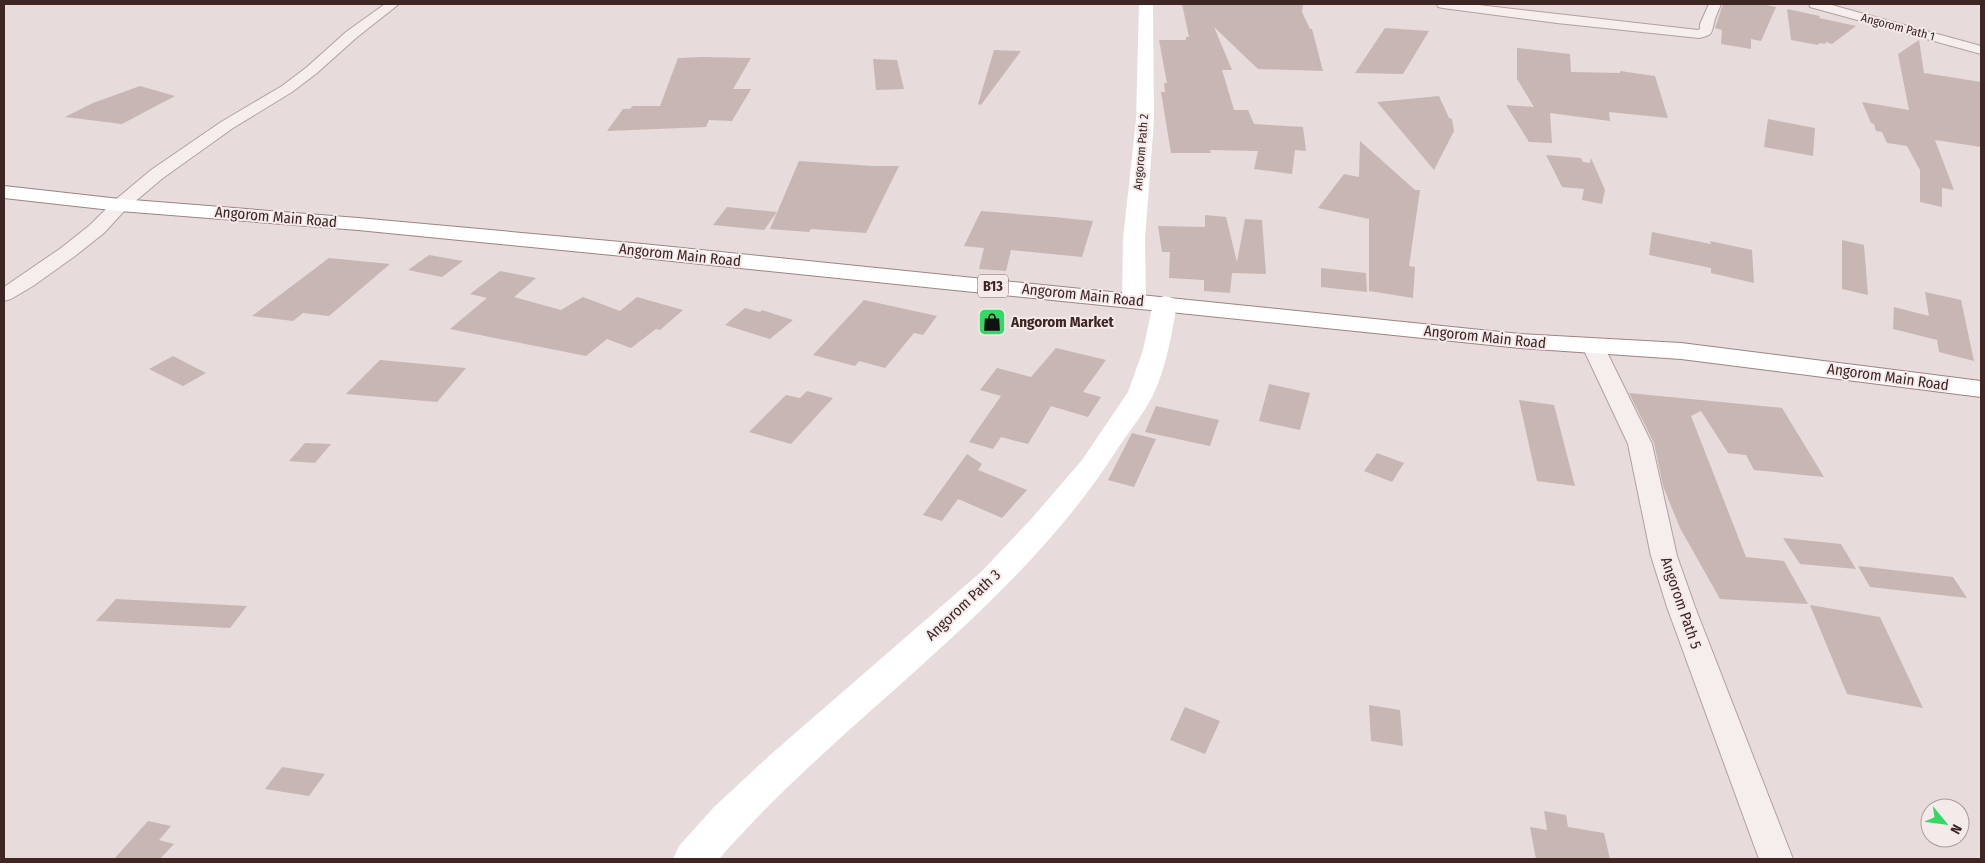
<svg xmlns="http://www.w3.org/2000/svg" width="1985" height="863" font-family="'Fira Sans Condensed',sans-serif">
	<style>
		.building { fill: #c7b6b4 }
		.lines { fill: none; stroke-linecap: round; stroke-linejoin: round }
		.street-casing { stroke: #b1a1a0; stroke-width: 2 }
		.highway-casing { stroke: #9e8381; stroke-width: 2 }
		.street { fill: #f5eeed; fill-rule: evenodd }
		.secondary { fill: #fff; fill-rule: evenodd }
		.highway { fill: #fff; fill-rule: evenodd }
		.labels { text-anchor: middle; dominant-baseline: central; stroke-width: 4; stroke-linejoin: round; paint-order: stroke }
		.far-street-label { font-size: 12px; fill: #3e2624; stroke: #f4eaea }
		.shield { fill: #f4eaea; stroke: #75615f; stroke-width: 1 }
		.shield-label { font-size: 14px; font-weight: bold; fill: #3e2624 }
		.street-label { font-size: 15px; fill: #3e2624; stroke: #f4eaea }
		.poi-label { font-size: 15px; font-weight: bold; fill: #3e2624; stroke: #f4eaea; text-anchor: start }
	</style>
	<rect width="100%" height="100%" fill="#e7dbdb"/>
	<path class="building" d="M1182,4H1303L1302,12L1310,29H1312L1323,71L1258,69L1214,27L1232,70H1222L1234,110H1248L1254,124L1303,127L1306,151L1295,150L1292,174L1254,169L1258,151L1210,150L1211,153H1171L1161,92H1165L1164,83H1167L1159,40H1186V37H1189Z
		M1723,4H1762L1776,7L1761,41L1751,39V49L1721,44L1722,30L1715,28Z
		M1787,9L1820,16L1819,18L1856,26L1832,44L1826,42L1825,44L1819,43L1818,45L1791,40Z
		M1385,28L1429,31L1403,74L1355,73Z
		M1919,40L1924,73L1981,82V147L1935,140L1954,190L1942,188V207L1920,202V170L1907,146L1887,143L1882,132L1876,131L1874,124L1871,123L1862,102L1909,110L1898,54Z
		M1517,48L1570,54L1571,72L1620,73V71L1655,76L1668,118L1609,112L1610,121L1550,113L1552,143L1529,142L1506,105L1534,107L1517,79Z
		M994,50L1021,51L981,105L978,104Z
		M703,57L751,58L733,89H751L732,121L709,120L706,127L607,131L623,109H630L633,106H660L678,58Z
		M873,59L897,60L904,89L876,90Z
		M140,86L175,96L122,124L65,117L93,103Z
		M1439,96L1449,118L1452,119L1454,131L1434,170L1377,102Z
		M1768,119L1815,128L1813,156L1764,147Z
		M1360,141L1415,190H1420L1409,266L1415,267L1413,298L1369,291V219L1318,208L1344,174L1359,177Z
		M1546,155L1581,158L1583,162L1590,163L1591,158L1605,190L1602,204L1582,200L1584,189L1562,187Z
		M799,161L873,166H899L866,233L811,229L809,232L770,229Z
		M727,207L777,212L764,230L713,225Z
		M981,211L1054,217L1093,221L1082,257L1011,250L1006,271L979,269L984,248L964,246Z
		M1205,215L1226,217L1237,262L1245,219L1262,220L1266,274L1232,273L1230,293L1204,291V280L1169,278L1170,252H1162L1158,226L1205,227Z
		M1652,232L1711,244L1710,241L1752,250L1754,283L1711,273V268L1649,255Z
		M1842,240L1864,245L1868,295L1842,289Z
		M429,255L463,261L442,277L408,270Z
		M329,258L390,264L329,316L303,313L293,321L252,316Z
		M1321,268L1366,273L1367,292L1321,287Z
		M500,271L536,278L514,297L561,310L583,297L620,311L637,297L683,310L660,330L656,329L631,348L607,339L586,356L450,329L487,298L470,294Z
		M1925,292L1961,300L1974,361L1939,352L1937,340L1893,329L1894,307L1929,316Z
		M864,300L937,316L923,335L914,333L885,368L859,361L855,366L813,355Z
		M745,308L760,312L762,310L793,320L770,339L725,325Z
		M1056,348L1106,360L1083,392L1101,397L1088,417L1051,406L1028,444L1001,437L993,449L969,442L1001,396L980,390L997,368L1031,377Z
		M173,356L206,373L183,386L149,369Z
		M380,360L466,368L437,402L346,394Z
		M1269,384L1310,393L1300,430L1259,421Z
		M807,391L833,398L791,444L749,432L786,395L800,398Z
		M1629,393L1782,408L1824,477L1754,470L1746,455L1728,453L1701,411L1691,416L1746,557L1784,561L1808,604L1720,599L1680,528L1663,486L1654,443Z
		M1519,400L1554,405L1575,486L1537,481Z
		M1156,406L1219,420L1210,446L1145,432Z
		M1132,433L1156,439L1134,487L1108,480Z
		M305,443L331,444L315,463L289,461Z
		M1377,453L1404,463L1392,482L1364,471Z
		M967,454L982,464L978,470L1027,490L1002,518L958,499L942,521L923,515Z
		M1783,538L1841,544L1856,569L1800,564Z
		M1858,566L1953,577L1967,598L1870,587Z
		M116,599L247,606L230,628L96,621Z
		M1810,605L1880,617L1923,708L1847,694Z
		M1369,705L1400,710L1403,746L1371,741Z
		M1185,707L1220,721L1205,754L1170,740Z
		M282,767L325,774L309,796L265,789Z
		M1544,811L1566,815L1568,827L1604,833L1610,859H1536L1530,827L1547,830Z
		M148,821L171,826L159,840L174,844L160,859H114Z"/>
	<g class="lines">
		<g class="street-casing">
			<path id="street" d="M385,4H399L356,38L317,73L292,92L233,128L163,178L126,209L104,233L75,256L33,286L11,299L4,301V287L61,248L90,225L114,201L151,170L221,122L282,86L307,67L346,32Z
				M1437,4H1470L1698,30L1700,29V24L1709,4H1721C1719,10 1715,17 1714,23C1711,35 1712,35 1699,38L1557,23L1443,8L1438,7Z
				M1809,4H1828L1981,46V54L1810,7Z
				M1593,340L1601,341L1604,346L1652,444L1677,556L1695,607L1793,859H1759L1667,607L1651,556L1628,444L1582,346L1585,341Z"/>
		</g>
		<g class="highway-casing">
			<path id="highway" d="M4,186L120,199L358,218L643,244L1520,334L1681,343L1981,381V397L1681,359L1520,348L643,258L358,230L120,211L4,198Z"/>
		</g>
		<use href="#street" class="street"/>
		<path class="secondary" d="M1139,4H1153L1154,120L1145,239L1146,300L1142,305L1134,307L1126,305L1122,300L1123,239L1136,120Z
			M1165,296L1173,298L1177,303C1172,333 1167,363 1155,391C1146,411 1130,430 1118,448C1016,610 843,716 719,859H673L679,846L714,807L770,755L982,571L1032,518L1082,460L1128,392L1143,350L1153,303L1157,298Z"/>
		<use href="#highway" class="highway"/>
	</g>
	<defs>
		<g id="shop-square" transform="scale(1.4375)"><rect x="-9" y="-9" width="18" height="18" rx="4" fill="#33d965" stroke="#f4eaea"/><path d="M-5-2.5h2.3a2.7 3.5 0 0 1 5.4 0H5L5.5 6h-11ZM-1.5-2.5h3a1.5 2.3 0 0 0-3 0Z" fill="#111"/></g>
	</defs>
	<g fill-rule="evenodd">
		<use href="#shop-square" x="992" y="322"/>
	</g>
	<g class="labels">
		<g class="far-street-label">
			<text transform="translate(1898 27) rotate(15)">Angorom Path 1</text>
			<text transform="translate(1141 152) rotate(-85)">Angorom Path 2</text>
		</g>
		<rect class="shield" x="978" y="274.5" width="30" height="23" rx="4"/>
		<g class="shield-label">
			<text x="993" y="286">B13</text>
		</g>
		<g class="street-label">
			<text transform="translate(276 217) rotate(5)">Angorom Main Road</text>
			<text transform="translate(680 255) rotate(6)">Angorom Main Road</text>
			<text transform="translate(1083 295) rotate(6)">Angorom Main Road</text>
			<text transform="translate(1485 337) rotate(6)">Angorom Main Road</text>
			<text transform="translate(1888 377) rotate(8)">Angorom Main Road</text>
			<text transform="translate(1681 603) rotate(71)">Angorom Path 5</text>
			<text transform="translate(963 605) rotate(-43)">Angorom Path 3</text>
		</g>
		<g class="poi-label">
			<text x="1011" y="322">Angorom Market</text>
		</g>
	</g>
	<rect width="1985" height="863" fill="none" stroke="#3e2624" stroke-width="10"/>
	<g transform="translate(1945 823) rotate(119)"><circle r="24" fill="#f4eaea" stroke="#ab9c9b"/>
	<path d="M0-4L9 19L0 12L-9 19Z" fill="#33d965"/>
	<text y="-8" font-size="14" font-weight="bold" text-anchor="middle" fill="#3e2624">N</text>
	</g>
</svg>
